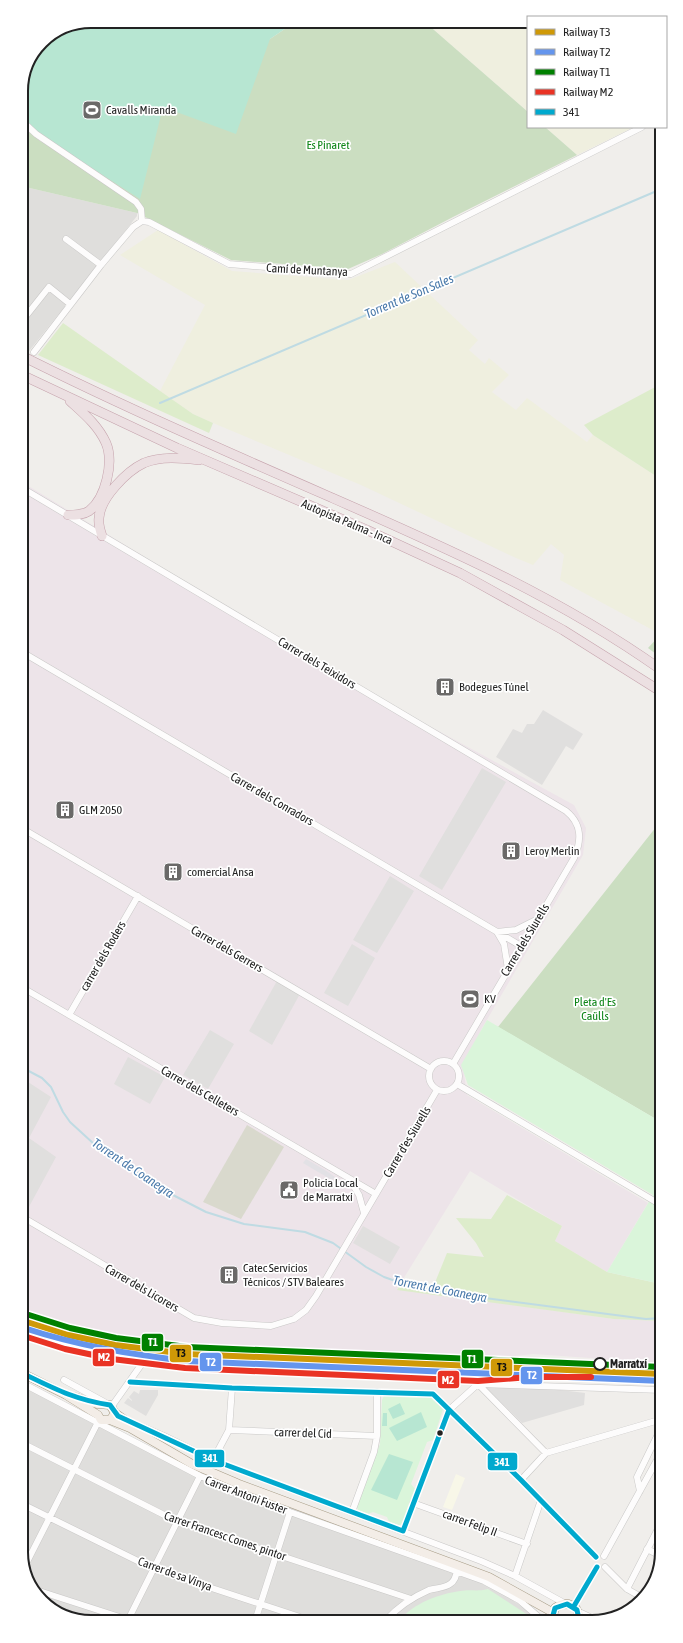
<svg xmlns="http://www.w3.org/2000/svg" width="683" height="1643" font-family="'Asap Condensed',sans-serif">
	<style>
		.residential { fill: #dfdedc }
		.industrial { fill: #ede4e9 }
		.education { fill: #f8f7e8 }
		.construction { fill: #d9d9cd }
		.farmland { fill: #efefdf }
		.grass { fill: #ddeccb }
		.forest { fill: #cbdec1 }
		.park { fill: #daf5da }
		.pitch { fill: #b7e6d2 }
		.parking { fill: #e0dfde }
		.plaza { fill: #e2e1e5 }
		.lines { fill: none; stroke-linecap: round; stroke-linejoin: round }
		.stream { stroke: #bfdbe3; stroke-width: 2 }
		.minor-tunnel { stroke: #c7c5c3; stroke-width: 6; stroke-dasharray: 6 3; stroke-linecap: butt }
		.minor-casing { stroke: #c9c8c7; stroke-width: 7 }
		.major-casing { stroke: #a79c86; stroke-width: 9 }
		.highway-casing { stroke: #c5a2ac; stroke-width: 10 }
		.minor { stroke: #fdfcfc; stroke-width: 6 }
		.major { stroke: #f3ede7; stroke-width: 8 }
		.highway { stroke: #ece0e2; stroke-width: 9 }
		.bus-1-casing { stroke: #fff; stroke-width: 8 }
		.bus-1 { stroke: #00a9ce; stroke-width: 5 }
		.rail-1-casing { stroke: #fff; stroke-width: 9 }
		.rail-2-casing { stroke: #fff; stroke-width: 9 }
		.rail-3-casing { stroke: #fff; stroke-width: 9 }
		.rail-4-casing { stroke: #fff; stroke-width: 9 }
		.rail-1 { stroke: #cf9907; stroke-width: 6 }
		.rail-2 { stroke: #6495ed; stroke-width: 6 }
		.rail-3 { stroke: #008000; stroke-width: 6 }
		.rail-4 { stroke: #e93324; stroke-width: 6 }
		.stop-dot { fill: #fff; stroke: #222; stroke-width: 2 }
		.bus-dot { fill: #222; stroke: #fff; stroke-width: 1.5 }
		.labels { text-anchor: middle; dominant-baseline: central; stroke-width: 3.5; stroke-linejoin: round; paint-order: stroke }
		.poi-label { font-size: 12px; fill: #222; stroke: #fff; text-anchor: start }
		.park-label { font-size: 12px; fill: #0c8416; stroke: #fff }
		.street-label { font-size: 12px; fill: #222; stroke: #fff }
		.stop-label { font-size: 12px; font-weight: bold; fill: #222; stroke: #fff; text-anchor: start }
		.water-label { font-size: 13px; font-style: italic; fill: #4a7aab; stroke: #fff }
		.rim { fill: none; stroke: #222; stroke-width: 2 }
		.line-badge { stroke: #fff; stroke-width: 1.5 }
		.badge-label { font-size: 11px; text-anchor: middle; font-weight: bold; fill: #fff }
		.pale-badge-label { font-size: 11px; text-anchor: middle; font-weight: bold; fill: #111 }
	</style>
	<rect width="100%" height="100%" fill="#f0eeeb"/>
	<path class="residential" d="M21,186L137,213V216L22,360Z
		M24,1385L200,1476L472,1570L538,1619L86,1622L48,1607L25,1574Z"/>
	<path class="industrial" d="M22,482L349,682L574,805L586,828L583,855L481,1030L464,1074L467,1095L648,1203L607,1272L555,1241L562,1226L470,1171L397,1289L614,1319L661,1321L662,1363L533,1354L480,1360L192,1349L140,1342L24,1313Z"/>
	<path class="education" d="M456,1474L465,1478L452,1510L443,1507Z"/>
	<path class="construction" d="M247,1125L284,1147L241,1219L203,1202Z"/>
	<path class="farmland" d="M528,22V112L426,23Z
		M545,127H634L577,155Z
		M158,230L232,271L348,280L395,262L478,340L469,350L485,364L489,358L509,375L492,392L516,410L527,398L587,442L593,435L659,478L660,634L560,580L564,555L551,544L533,565L516,558L361,485L213,423L193,414L160,391L205,305L120,255Z"/>
	<path class="grass" d="M63,323L193,414L213,423L209,433L38,355Z
		M659,385V478L593,435L584,425Z
		M507,1195L562,1226L555,1241L607,1272L661,1284V1321L614,1319L397,1290L403,1279L434,1285L447,1253L484,1257L476,1243L456,1218L491,1219Z"/>
	<path class="forest" d="M426,23L528,112V127H545L577,155L453,217L382,254L348,269L231,260L137,213L21,186V125L40,141L59,147L270,39L292,24Z
		M660,635V657L648,648Z
		M660,822L661,1122L498,1027Z"/>
	<path class="park" d="M487,1020L661,1122V1284L607,1272L653,1195L468,1085L461,1065Z
		M386,1392L433,1394V1400L443,1409L433,1440L427,1442L411,1484L415,1489L402,1524L399,1525L389,1522L387,1517L373,1512L368,1514L358,1510L357,1507L380,1444L382,1400Z
		M488,1589L534,1619L400,1620C414,1603 439,1594 460,1591C471,1589 476,1592 488,1589Z"/>
	<path class="pitch" d="M292,24L270,39L236,134L163,107L140,199L59,147L28,125L22,117L21,86L42,41L64,26Z
		M400,1403L405,1414L393,1419L388,1409Z
		M421,1412L427,1427L397,1441L389,1428Z
		M383,1413H387V1426H382Z
		M389,1454L413,1462L397,1500L371,1490Z"/>
	<path class="parking" d="M543,710L583,734L573,750L566,746L542,785L496,757L513,729L522,733L527,724H534Z
		M482,768L506,782L442,890L419,876Z
		M390,876L414,891L377,953L353,940Z
		M352,944L375,958L348,1006L324,993Z
		M278,979L301,992L272,1045L249,1031Z
		M210,1030L234,1044L208,1089L183,1075Z
		M128,1057L165,1077L150,1104L114,1084Z
		M28,1082L51,1097L29,1138L56,1157L24,1216L23,1089Z
		M363,1226L400,1247L390,1264L353,1243Z
		M481,1376L538,1377L536,1387L585,1393L584,1405L522,1423L482,1384Z
		M140,1390H158V1395L146,1416L124,1403L128,1398L132,1401V1400L129,1397L134,1391L139,1394Z"/>
	<path class="plaza" d="M306,1159L325,1170L335,1177L332,1180L313,1169L303,1163Z"/>
	<g class="lines">
		<path class="stream" d="M160,403L659,190
			M23,1068L42,1078L51,1087L63,1112L70,1122L94,1144L171,1194L206,1212L244,1224L305,1232L333,1243L366,1267L384,1277L407,1285L454,1294L646,1319L661,1318"/>
		<path class="minor-tunnel" d="M22,367L34,352"/>
		<g class="minor-casing">
			<path id="minor" d="M21,120L36,134L136,202L141,209L142,221
				M66,239L101,265
				M22,321L49,287L70,304
				M34,352L101,265L133,227L142,221L149,222L229,264L351,274L642,127
				M22,488L566,811C582,824 582,840 574,858L453,1064
				M22,652L521,946
				M23,829L431,1069
				M508,969L504,944L497,932L516,930L536,920
				M23,988L376,1194
				M69,1015L138,896
				M429 1076a15 15 0 1 1 30 0a15 15 0 1 1-30 0Z
				M457,1084L661,1205
				M350,1180L359,1195L364,1213
				M24,1218L194,1318L222,1323L271,1326L294,1319L306,1310L316,1296L437,1090
				M64,1380L106,1403
				M130,1382L232,1388L433,1394L521,1480L596,1557
				M24,1384L200,1476L290,1512L484,1581L519,1600L541,1619
				M478,1384L662,1390
				M478,1384L546,1453
				M112,1406L146,1358
				M129,1421L164,1436L213,1460L481,1561L515,1576L564,1603
				M229,1430L377,1436
				M24,1444L176,1521L411,1599
				M213,1460L229,1430L232,1388
				M521,1480L546,1453L659,1420L662,1421
				M640,1491L637,1477L662,1426
				M413,1503L527,1544
				M24,1505L154,1569L309,1620
				M352,1512L374,1452L377,1436V1392
				M403,1531L449,1410L478,1384
				M647,1549L661,1556
				M604,1556L662,1451
				M25,1566L97,1424
				M605,1567L627,1589L643,1598
				M515,1576L541,1500
				M627,1589L662,1521
				M36,1590L135,1622
				M574,1606L597,1567
				M579,1612L594,1619
				M386,1620C398,1607 413,1597 429,1590C436,1588 445,1588 450,1584C455,1581 456,1576 457,1571
				M255,1621L290,1512
				M127,1622L200,1476"/>
		</g>
		<g class="major-casing">
			<path id="major" d="M24,1374L66,1395L98,1415L101,1420H110L115,1413
				M75,1397L97,1404L110,1405L115,1413L132,1425
				M110,1420L130,1428L192,1464L239,1484L489,1577L552,1612
				M552,1619L555,1608C566,1600 579,1604 579,1619"/>
		</g>
		<g class="highway-casing">
			<path id="highway" d="M22,356C122,406 225,451 328,496C442,546 557,596 660,669
				M22,375L177,448L367,530L460,573L563,630L660,691
				M68,515C75,515 83,515 89,511C106,498 114,462 106,443C98,425 83,413 70,401
				M102,536C100,530 98,524 99,518C100,498 127,471 144,463C161,456 181,458 199,460"/>
		</g>
		<use href="#minor" class="minor"/>
		<use href="#major" class="major"/>
		<use href="#highway" class="highway"/>
		<g class="bus-1-casing">
			<path id="bus-1" d="M24,1374C55,1389 76,1400 110,1405L118,1416L213,1460L403,1531
				M130,1382L232,1388L433,1394L521,1480L596,1557
				M403,1531L449,1410
				M574,1606L597,1567
				M552,1619L555,1608L567,1604L577,1610L579,1619"/>
		</g>
		<use href="#bus-1" class="bus-1"/>
		<g class="rail-1-casing">
			<path id="rail-1" d="M24,1321L68,1335L115,1345L186,1354L662,1374"/>
		</g>
		<g class="rail-2-casing">
			<path id="rail-2" d="M24,1328C79,1346 129,1354 186,1361L662,1381"/>
		</g>
		<g class="rail-3-casing">
			<path id="rail-3" d="M26,1314L70,1328L116,1338L187,1347L662,1367"/>
		</g>
		<g class="rail-4-casing">
			<path id="rail-4" d="M24,1336L65,1349L112,1359L185,1368L478,1381L530,1377H591"/>
		</g>
		<use href="#rail-1" class="rail-1"/>
		<use href="#rail-2" class="rail-2"/>
		<use href="#rail-3" class="rail-3"/>
		<use href="#rail-4" class="rail-4"/>
	</g>
	<defs>
		<g id="stadium-square" transform="scale(1)"><rect x="-9" y="-9" width="18" height="18" rx="4" fill="#6a6968" stroke="#fff"/><path d="M0-5a6.5 5 0 1 0 0 10a6.5 5 0 1 0 0-10ZM-3.5-1.8h7v3.6h-7Z" fill="#fff"/></g>
		<g id="building-square" transform="scale(1)"><rect x="-9" y="-9" width="18" height="18" rx="4" fill="#6a6968" stroke="#fff"/><path d="M-4-6H4V6H1V3H-1V6H-4ZM-2.5-4.3h1.7v1.8h-1.7ZM.8-4.3h1.7v1.8H.8ZM-2.5-1h1.7V.8h-1.7ZM.8-1h1.7V.8H.8Z" fill="#fff"/></g>
		<g id="civic-square" transform="scale(1)"><rect x="-9" y="-9" width="18" height="18" rx="4" fill="#6a6968" stroke="#fff"/><path d="M-.6-6.5H3V-4.5H.6V-3L4-1V1h2V6H-6V1h2V-1L-.6-3ZM-1.2 2.5V6h2.4V2.5Z" fill="#fff"/></g>
	</defs>
	<g fill-rule="evenodd">
		<use href="#stadium-square" x="92" y="110"/>
		<use href="#building-square" x="445" y="687"/>
		<use href="#building-square" x="65" y="810"/>
		<use href="#building-square" x="511" y="851"/>
		<use href="#building-square" x="173" y="872"/>
		<use href="#stadium-square" x="470" y="999"/>
		<use href="#civic-square" x="289" y="1190"/>
		<use href="#building-square" x="229" y="1275"/>
	</g>
	<circle class="stop-dot" cx="600" cy="1364" r="6"/>
	<circle class="bus-dot" cx="440" cy="1433" r="3.5"/>
	<g class="labels">
		<g class="poi-label">
			<text x="106" y="110">Cavalls Miranda</text>
			<text x="459" y="687">Bodegues Túnel</text>
			<text x="79" y="810">GLM 2050</text>
			<text x="525" y="851">Leroy Merlin</text>
			<text x="187" y="872">comercial Ansa</text>
			<text x="484" y="999">KV</text>
			<text x="303" y="1183">Policia Local<tspan x="303" dy="14">de Marratxí</tspan></text>
			<text x="243" y="1268">Catec Servicios<tspan x="243" dy="14">Técnicos / STV Baleares</tspan></text>
		</g>
		<g class="park-label">
			<text x="328" y="145">Es Pinaret</text>
			<text x="595" y="1002">Pleta d'Es<tspan x="595" dy="14">Caülls</tspan></text>
		</g>
		<g class="street-label">
			<text transform="translate(307 270) rotate(3)">Camí de Muntanya</text>
			<text transform="translate(347 522) rotate(23)">Autopista Palma - Inca</text>
			<text transform="translate(317 663) rotate(31)">Carrer dels Teixidors</text>
			<text transform="translate(272 799) rotate(30)">Carrer dels Conradors</text>
			<text transform="translate(525 940) rotate(-59)">Carrer dels Siurells</text>
			<text transform="translate(227 949) rotate(30)">Carrer dels Gerrers</text>
			<text transform="translate(103 956) rotate(-60)">carrer dels Roders</text>
			<text transform="translate(200 1091) rotate(30)">Carrer dels Celleters</text>
			<text transform="translate(407 1142) rotate(-59)">Carrer d'es Siurells</text>
			<text transform="translate(142 1288) rotate(30)">Carrer dels Licorers</text>
			<text transform="translate(303 1433) rotate(2)">carrer del Cid</text>
			<text transform="translate(246 1495) rotate(21)">Carrer Antoni Fuster</text>
			<text transform="translate(470 1523) rotate(20)">carrer Felip II</text>
			<text transform="translate(225 1536) rotate(19)">Carrer Francesc Comes, pintor</text>
			<text transform="translate(175 1574) rotate(20)">Carrer de sa Vinya</text>
		</g>
		<g class="stop-label">
			<text x="610" y="1364">Marratxí</text>
		</g>
		<g class="water-label">
			<text transform="translate(409 296) rotate(-23)">Torrent de Son Sales</text>
			<text transform="translate(133 1168) rotate(34)">Torrent de Coanegra</text>
			<text transform="translate(440 1289) rotate(11)">Torrent de Coanegra</text>
		</g>
	</g>
	<path d="M0 0H683V1643H0ZM91 28H592A63 63 0 0 1 655 91V1552A63 63 0 0 1 592 1615H91A63 63 0 0 1 28 1552V91A63 63 0 0 1 91 28Z" fill="#fff" fill-rule="evenodd"/>
	<path class="rim" d="M91 28H592A63 63 0 0 1 655 91V1552A63 63 0 0 1 592 1615H91A63 63 0 0 1 28 1552V91A63 63 0 0 1 91 28Z"/>
	<g class="line-badge">
		<rect x="141" y="1333" width="23" height="19" rx="4" fill="#008000"/>
		<rect x="169" y="1344" width="23" height="19" rx="4" fill="#cf9907"/>
		<rect x="92" y="1348" width="23" height="19" rx="4" fill="#e93324"/>
		<rect x="461" y="1349" width="23" height="20" rx="4" fill="#008000"/>
		<rect x="199" y="1352" width="23" height="20" rx="4" fill="#6495ed"/>
		<rect x="490" y="1358" width="23" height="19" rx="4" fill="#cf9907"/>
		<rect x="520" y="1366" width="23" height="19" rx="4" fill="#6495ed"/>
		<rect x="437" y="1370" width="23" height="19" rx="4" fill="#e93324"/>
		<rect x="194" y="1449" width="31" height="19" rx="4" fill="#00a9ce"/>
		<rect x="487" y="1452" width="31" height="19" rx="4" fill="#00a9ce"/>
	</g>
	<g class="badge-label">
		<text x="153" y="1346">T1</text>
		<text x="104" y="1361">M2</text>
		<text x="472" y="1363">T1</text>
		<text x="211" y="1366">T2</text>
		<text x="532" y="1379">T2</text>
		<text x="448" y="1384">M2</text>
		<text x="210" y="1462">341</text>
		<text x="502" y="1466">341</text>
	</g>
	<g class="pale-badge-label">
		<text x="181" y="1357">T3</text>
		<text x="502" y="1371">T3</text>
	</g>
	<rect x="527" y="16" width="140" height="112" fill="#ffffff" stroke="#a7a7a7"/>
	<rect x="535" y="29" width="20" height="6" fill="#cf9907" stroke="#a7a7a7"/>
	<text x="563" y="36" font-size="12" fill="#222222">Railway T3</text>
	<rect x="535" y="49" width="20" height="6" fill="#6495ed" stroke="#a7a7a7"/>
	<text x="563" y="56" font-size="12" fill="#222222">Railway T2</text>
	<rect x="535" y="69" width="20" height="6" fill="#008000" stroke="#a7a7a7"/>
	<text x="563" y="76" font-size="12" fill="#222222">Railway T1</text>
	<rect x="535" y="89" width="20" height="6" fill="#e93324" stroke="#a7a7a7"/>
	<text x="563" y="96" font-size="12" fill="#222222">Railway M2</text>
	<rect x="535" y="109" width="20" height="6" fill="#00a9ce" stroke="#a7a7a7"/>
	<text x="563" y="116" font-size="12" fill="#222222">341</text>
</svg>
